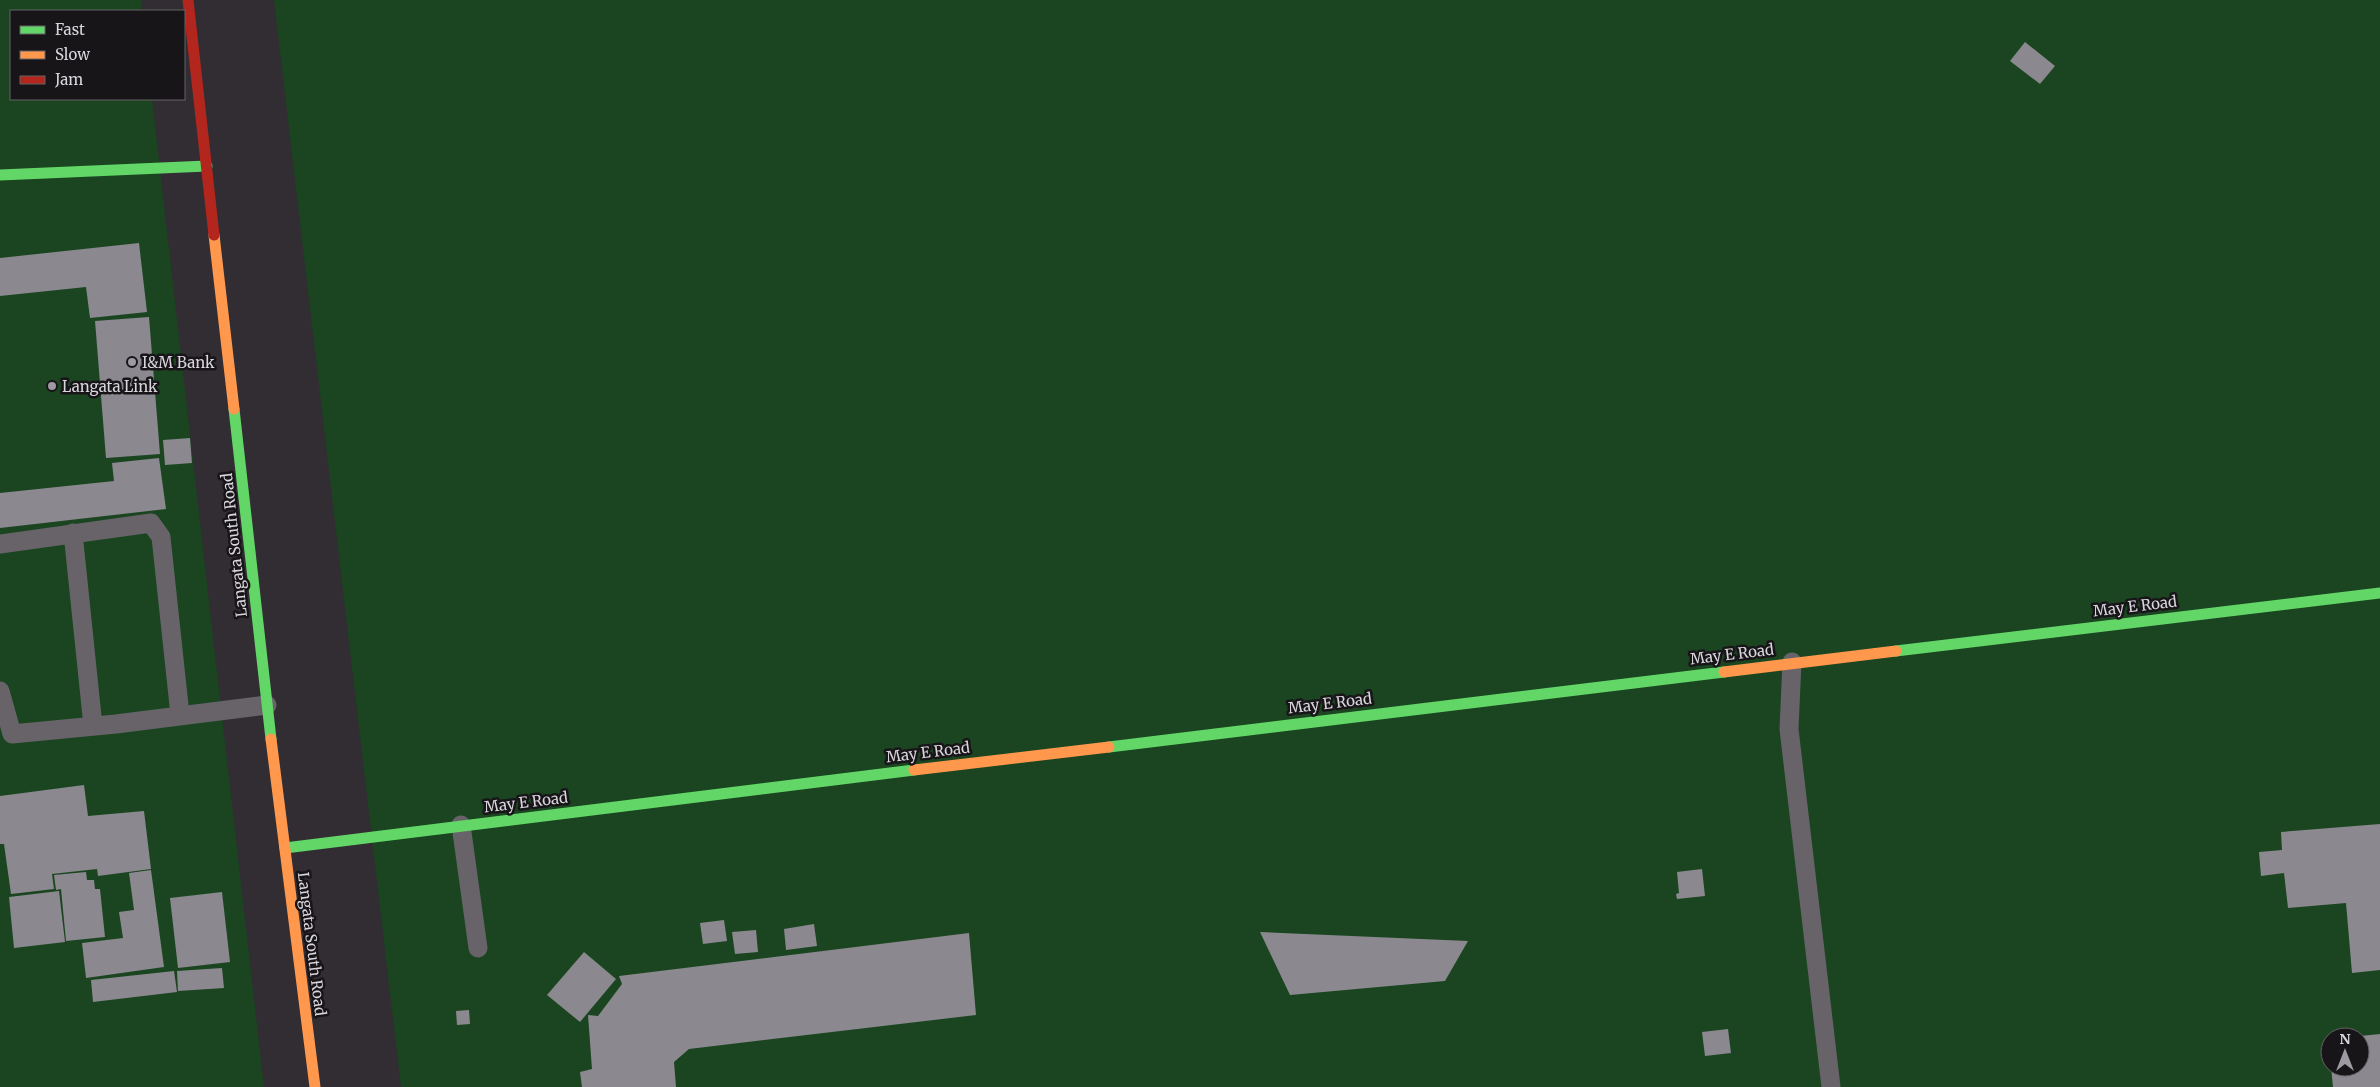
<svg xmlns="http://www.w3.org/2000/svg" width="2380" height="1087" font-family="Merriweather,serif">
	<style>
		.green { fill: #1a4520; fill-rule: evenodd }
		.building { fill: #8b898f }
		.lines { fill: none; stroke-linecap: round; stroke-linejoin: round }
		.lane { stroke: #676369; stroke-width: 19 }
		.fast { stroke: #63d668; stroke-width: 11 }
		.slow { stroke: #ff974d; stroke-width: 11 }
		.jam { stroke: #b3261e; stroke-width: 11 }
		.poi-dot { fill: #9e9aa1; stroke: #181519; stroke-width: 2 }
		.labels { text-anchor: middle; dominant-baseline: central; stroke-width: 5; stroke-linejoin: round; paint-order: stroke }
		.poi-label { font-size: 15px; fill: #d9d5dc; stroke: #181519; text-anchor: start }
		.street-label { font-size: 15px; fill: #d9d5dc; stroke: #181519 }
	</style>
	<rect width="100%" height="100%" fill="#312d33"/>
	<path class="green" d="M0,0H141L142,11H11V99H152L264,1087H0Z
		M274,0H2380V1087H401ZM2330,1037H2360V1067H2330Z"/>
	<path class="building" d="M2025,42L2055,66L2040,84L2010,61Z
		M139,243L147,312L90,318L86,287L0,296V258Z
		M149,317L160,454L106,458L95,321Z
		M190,438L192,463L165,465L163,440Z
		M159,458L166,509L0,528V493L114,481L112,463Z
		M84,785L88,816L144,811L151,869L98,876L97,869L52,874L54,889L11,894L4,844H0V796Z
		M2380,824V970L2352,973L2346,903L2288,908L2284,873L2261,876L2259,852L2282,850L2281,832Z
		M1702,869L1705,896L1677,899L1676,894L1679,893L1677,872Z
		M151,870L164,967L86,978L82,943L123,938L119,912L134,910L129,873Z
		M86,872L87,880H94L95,889H100L105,937L66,941L61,889L56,890L54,875Z
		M59,891L65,942L14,948L9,897Z
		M222,892L230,962L178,968L170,898Z
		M724,920L727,941L703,944L700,923Z
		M814,924L817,946L786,950L784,929Z
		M756,930L758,952L735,954L732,932Z
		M1260,932L1468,941L1445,981L1290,995Z
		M969,933L976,1015L689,1049L674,1062L676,1087H582L580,1072L592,1069L588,1015L598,1016L622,984L619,976Z
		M584,952L616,979L580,1022L547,995Z
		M222,968L224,988L178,991L177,971Z
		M174,971L177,992L93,1002L91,980Z
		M469,1010L470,1024L457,1025L456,1011Z
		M1728,1029L1731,1053L1705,1056L1702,1032Z
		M2380,1034V1087H2333L2331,1067H2360V1036Z"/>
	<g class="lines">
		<path class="lane" d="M73,533L93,726
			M0,544L151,523L161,537L180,715
			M1792,662L1789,729L1831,1087
			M0,691L12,734L116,724L267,705
			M461,825L478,948"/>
		<path class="fast" d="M0,175L207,166
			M234,409L271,739
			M1896,651L2380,593
			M1109,747L1724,672
			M285,848L914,770"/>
		<path class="slow" d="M214,235L234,409
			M1724,672L1896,651
			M271,739L315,1087
			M914,770L1109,747"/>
		<path class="jam" d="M188,0L214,235"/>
	</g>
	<g class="poi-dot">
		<circle cx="132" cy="362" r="5"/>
		<circle cx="52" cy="386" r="5"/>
	</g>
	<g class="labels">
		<g class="poi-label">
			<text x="142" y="362">I&amp;M Bank</text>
			<text x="62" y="386">Langata Link</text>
		</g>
		<g class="street-label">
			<text transform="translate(234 545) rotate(-96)">Langata South Road</text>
			<text transform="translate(2135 606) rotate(-7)">May E Road</text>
			<text transform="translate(1732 654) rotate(-7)">May E Road</text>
			<text transform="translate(1330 703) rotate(-7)">May E Road</text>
			<text transform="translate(928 752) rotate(-7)">May E Road</text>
			<text transform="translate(526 802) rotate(-7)">May E Road</text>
			<text transform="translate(312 944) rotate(83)">Langata South Road</text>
		</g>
	</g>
	<rect x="10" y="10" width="175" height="90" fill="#181519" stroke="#656267"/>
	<rect x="20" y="26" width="25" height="8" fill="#63d668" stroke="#656267"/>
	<text x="55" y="35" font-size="15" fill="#d9d5dc">Fast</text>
	<rect x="20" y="51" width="25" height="8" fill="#ff974d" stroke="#656267"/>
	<text x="55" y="60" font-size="15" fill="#d9d5dc">Slow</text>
	<rect x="20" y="76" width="25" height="8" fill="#b3261e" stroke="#656267"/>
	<text x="55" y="85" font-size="15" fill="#d9d5dc">Jam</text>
	<g transform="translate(2345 1052)"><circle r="24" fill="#181519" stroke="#656267"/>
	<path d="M0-4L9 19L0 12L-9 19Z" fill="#9e9aa1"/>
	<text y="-8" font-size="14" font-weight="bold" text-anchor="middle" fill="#d9d5dc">N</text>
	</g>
</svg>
